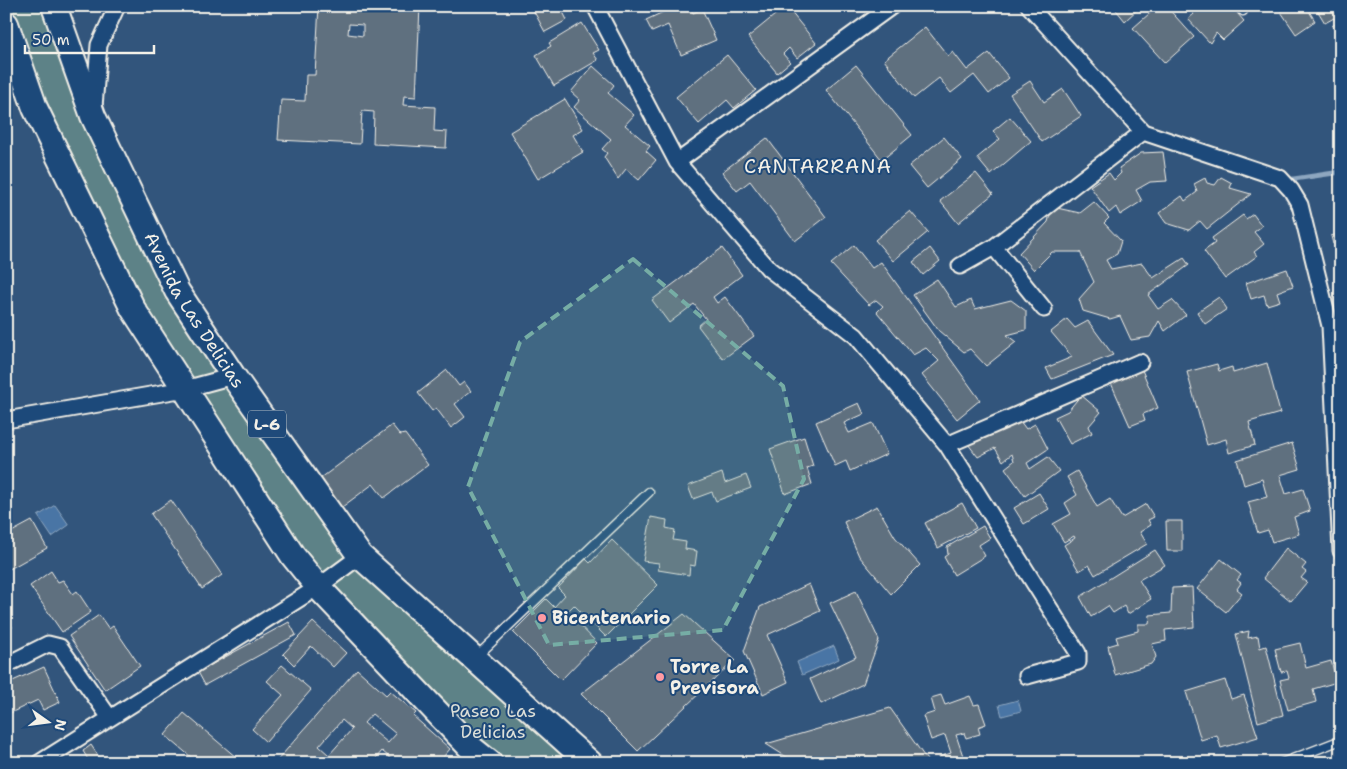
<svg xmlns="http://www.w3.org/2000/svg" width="1347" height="769" font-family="'Shantell Sans',sans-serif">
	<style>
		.green { fill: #5d8287; stroke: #a8bab8 }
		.water { fill: #4a75a5; stroke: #8ea7c0 }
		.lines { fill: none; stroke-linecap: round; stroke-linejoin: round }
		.stream { stroke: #8ea7c0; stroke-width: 5 }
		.building { fill: #5f6f7f; stroke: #f4f1e8; fill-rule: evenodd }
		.service-casing { stroke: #f4f1e8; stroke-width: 11 }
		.minor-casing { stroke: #f4f1e8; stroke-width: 19 }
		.primary-casing { stroke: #f4f1e8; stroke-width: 28 }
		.service { stroke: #1f4a7a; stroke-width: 8 }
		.minor { stroke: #1f4a7a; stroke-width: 15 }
		.primary { stroke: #1f4a7a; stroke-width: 24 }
		.marked { fill: #76ada5; fill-opacity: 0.2; stroke: #76ada5; stroke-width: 4; stroke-dasharray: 10 6; stroke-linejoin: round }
		.poi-dot { fill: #ff9aa2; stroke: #1f4a7a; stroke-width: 2 }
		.labels { text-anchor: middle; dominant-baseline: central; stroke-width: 4; stroke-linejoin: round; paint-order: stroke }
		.shield { fill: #1f4a7a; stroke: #b4bfc7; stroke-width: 1 }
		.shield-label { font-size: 16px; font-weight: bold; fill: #f4f1e8 }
		.street-label { font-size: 18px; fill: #f4f1e8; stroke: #1f4a7a }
		.poi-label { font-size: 18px; font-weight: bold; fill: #f4f1e8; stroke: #1f4a7a; text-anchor: start }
		.park-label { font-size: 18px; fill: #dde0d9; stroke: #1f4a7a }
		.quarter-label { font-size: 20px; letter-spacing: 1px; fill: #f4f1e8; stroke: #1f4a7a }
	</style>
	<rect width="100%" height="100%" fill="#32557c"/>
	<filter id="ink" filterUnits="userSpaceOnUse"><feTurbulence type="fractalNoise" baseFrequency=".02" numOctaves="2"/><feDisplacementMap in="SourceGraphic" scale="10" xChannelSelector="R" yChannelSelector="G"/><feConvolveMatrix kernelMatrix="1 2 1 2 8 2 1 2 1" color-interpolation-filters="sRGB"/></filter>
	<g filter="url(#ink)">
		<path class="green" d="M6,6H54L177,291L360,556L591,763H490L318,587L133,309L6,24Z"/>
		<path class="water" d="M55,505L69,525L52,537L38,516Z
			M834,646L839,659L802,675L797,662Z
			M1018,700L1021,711L1002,716L999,705Z"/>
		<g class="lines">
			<path class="stream" d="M1287,180L1341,172"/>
		</g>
		<path class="building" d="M319,6H420L416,97L404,96L403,105L435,107L434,131L447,132L446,148L373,144L374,112L362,111L360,144L278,140L281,100L305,101L306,75H315ZM349,24L363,25V36L348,34Z
			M531,6H566L568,10L563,12L567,20L545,32Z
			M676,6H690L693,13L702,9L716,40L681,55L668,25L652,32L646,20Z
			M786,6L816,43L797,58L789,48L783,54L790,62L777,73L748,37Z
			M1113,6H1141L1125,21Z
			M1158,6H1166L1194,37L1165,63L1133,28Z
			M1187,6H1231L1244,21L1223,40L1216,33L1210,43L1188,19L1194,14Z
			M1277,6H1306L1315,21L1296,34Z
			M1319,6H1341V51L1335,41L1340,38L1332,26L1337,23L1334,18L1325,23L1316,8Z
			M582,23L599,50L593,53L598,60L554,86L536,55L551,46L549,43Z
			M925,27L948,56L953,52L967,70L989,53L1009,78L989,94L974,75L951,93L939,78L914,98L884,60Z
			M727,55L756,90L734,108L727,100L699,124L676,97Z
			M856,65L912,135L882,160L826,90Z
			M593,66L614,85L608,93L634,115L625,125L650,146L646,151L656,160L639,180L626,169L618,179L604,157L607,153L602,149L611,139L574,107L580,100L571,92Z
			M1030,81L1044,102L1063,89L1081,116L1042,142L1010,94Z
			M565,99L583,129L573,135L583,152L538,179L510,132Z
			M1010,117L1031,141L991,175L977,158L1000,139L993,131Z
			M944,137L962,159L927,188L909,166Z
			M767,138L826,217L795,241L750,181L737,191L722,172Z
			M1163,152L1167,181L1150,182L1136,190L1142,201L1120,215L1116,207L1109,213L1090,186L1109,173L1114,180L1121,173L1119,168L1141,153Z
			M976,173L993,194L958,223L940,201Z
			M1221,177L1232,183L1230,188L1251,194L1207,229L1200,221L1189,230L1166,223L1159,213L1182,196L1185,201L1197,192L1194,184L1205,178L1207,183L1215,185Z
			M1094,202L1109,218L1104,223L1121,241L1117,254L1106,260L1111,269L1142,263L1153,278L1184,258L1189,265L1148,295L1158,309L1172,300L1186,315L1165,331L1159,321L1150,337L1131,340L1120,316L1110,319L1083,311L1079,299L1094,282L1080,252H1052L1034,270L1019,253L1048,222L1052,207L1080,213Z
			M910,211L928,232L893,261L875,240Z
			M1253,214L1262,226L1254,232L1264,244L1254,252L1257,256L1225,279L1204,251L1215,243L1212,238L1243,215L1246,219Z
			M1341,233V242L1333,244L1331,236Z
			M854,245L872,268L881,262L980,400L957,419L922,375L939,361L926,348L913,355L877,312L883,306L876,300L869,305L831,264Z
			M722,248L742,275L713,297L717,303L725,297L754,336L723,359L698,326L706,319L694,304L669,323L652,300Z
			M930,248L940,261L923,275L913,262Z
			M1287,269L1293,286L1277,292L1280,301L1267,305L1264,295L1251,299L1246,283Z
			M937,279L956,307L971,300L975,309L1011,300L1026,311V330L1007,335L1016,342L986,366L970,349L964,352L939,331L913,295Z
			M1219,297L1227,309L1205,324L1197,312Z
			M1067,319L1075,328L1088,321L1113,355L1052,379L1046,368L1072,357L1051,332Z
			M1267,363L1280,413L1249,422L1255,445L1229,453L1226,439L1207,445L1187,372L1217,364L1219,371L1232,367L1233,373Z
			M447,370L459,386L464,382L471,391L455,404L465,417L451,428L436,408L432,411L418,393Z
			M1142,370L1158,408L1143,414L1145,420L1130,426L1111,383Z
			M1081,395L1101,412L1089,426L1092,433L1070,444L1055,417L1068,411Z
			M859,403L864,414L844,423L849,433L873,423L887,454L850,471L846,461L835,466L816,422Z
			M1020,421L1026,429L1035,424L1048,449L1027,463L1030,469L1048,457L1059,471L1025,496L1005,468L1014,461L1012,454L1003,461L995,448L978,457L968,444Z
			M392,425L400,435L405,434L428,465L384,498L373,484L338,510L317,481Z
			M804,437L813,466L807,468L812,484L785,494L770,449Z
			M1292,443L1300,469L1280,475L1286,494L1303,489L1310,511L1294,517L1299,534L1272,542L1268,530L1258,533L1248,502L1267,497L1262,479L1244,485L1237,460Z
			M1077,471L1097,507L1110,499L1122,518L1146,504L1154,517L1148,520L1151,525L1140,532L1147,544L1095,575L1089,565L1079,571L1064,545L1075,538L1074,536L1064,542L1053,524L1071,514L1065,503L1077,495L1067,477Z
			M722,473L725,483L746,475L751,488L716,501L712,492L693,499L688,486Z
			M1039,493L1049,509L1024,524L1014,508Z
			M171,500L222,575L202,589L151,514Z
			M962,503L976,528L938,548L925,523Z
			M877,506L895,537L920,565L891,594L859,556L844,522Z
			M651,517L667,520L666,528L675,530L673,540L686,542L685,549L697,551L695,566L690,565L689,575L658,570L659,563L643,561Z
			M32,521L47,548L6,571V535Z
			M1166,521H1182V551H1167Z
			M983,526L990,538L979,545L985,556L954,575L944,557L948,554L947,547Z
			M612,540L658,585L606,637L574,605L567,612L597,643L561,680L513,632L546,599L554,607L565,595L558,588L586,559L590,563Z
			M1286,548L1306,564L1302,569L1306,572L1301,578L1307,582L1291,601L1263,578Z
			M1155,550L1165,565L1139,580L1151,599L1128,614L1124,606L1113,613L1108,606L1091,617L1080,597Z
			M1221,559L1241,575L1237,580L1241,583L1237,589L1242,593L1226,612L1197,589Z
			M51,571L58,582L63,580L73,594L77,591L91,612L62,632L30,586Z
			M809,584L820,611L767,635L788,682L763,694L744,651L760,607Z
			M1192,587L1194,627L1165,630L1166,641L1152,644L1156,657L1151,664L1115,675L1108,646L1118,643L1116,637L1138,631V624H1149L1150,615L1171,613L1172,588Z
			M856,591L879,640L863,684L821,704L810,679L856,657L830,603Z
			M684,614L735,660L638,751L581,694Z
			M99,615L109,629L113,626L140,666L105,690L69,636Z
			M6,621L13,627L6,633Z
			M289,622L296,635L205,685L198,672Z
			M313,622L346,653L333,667L311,646L294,665L283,654Z
			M1249,631L1248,638L1258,636L1260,648L1266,646L1283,715L1258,722L1236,634Z
			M1300,643L1306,668L1331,661L1337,682L1313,689L1316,702L1288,710L1280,680L1289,678L1287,671L1281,672L1275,649Z
			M282,665L311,690L266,742L252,729L283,695L267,681Z
			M44,667L60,702L43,710L38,700L6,715V684Z
			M357,669L386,695L390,691L416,713L413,716L450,749L438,763H396L382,751L372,763H275ZM372,714L396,734L388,743L364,723ZM342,720L352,729L329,755L319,746Z
			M1225,680L1231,699L1244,695L1258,737L1221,748L1217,735L1201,740L1186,692Z
			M941,695L945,705L970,696L974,705L979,704L986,724L978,727L980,734L966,738L964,733L956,735L964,759L952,763H941L939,757L951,753L945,735L931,740L923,716L935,712L931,698Z
			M890,708L929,763H796L766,744Z
			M184,713L243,763H198L165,735Z
			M91,745L103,763H90L83,751Z"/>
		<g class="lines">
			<g class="service-casing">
				<path id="service" d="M1240,6L1243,11
					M476,657L649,492
					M1282,763L1341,740"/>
			</g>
			<g class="minor-casing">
				<path id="minor" d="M595,6L677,162L769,269L856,336L947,445L1078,653V662L1027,676
					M1029,6L1143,132L1280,178L1291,190L1300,205L1330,326L1341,551
					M94,107L99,45L117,6
					M677,162L892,6
					M994,247L1044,309
					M960,266L994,247L1143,132
					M6,420L185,389L233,376
					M947,445L1140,362
					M6,665L48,644L60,647L110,718
					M39,763L318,587L360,556"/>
			</g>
			<g class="primary-casing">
				<g id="primary">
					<path id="s1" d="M54,6L93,116L177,291L233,376L360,556L590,763"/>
					<path d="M6,24L35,108L133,309L293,556L318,587L470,747L490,763"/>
				</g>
			</g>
			<use href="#service" class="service"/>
			<use href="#minor" class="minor"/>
			<use href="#primary" class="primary"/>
		</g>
	</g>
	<path class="marked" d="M633,259L783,386L804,479L723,630L549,645L468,487L520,342Z"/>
	<g class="poi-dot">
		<circle cx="542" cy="618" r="5"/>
		<circle cx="660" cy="677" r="5"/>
	</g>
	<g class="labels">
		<rect class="shield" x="248" y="410.5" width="38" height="27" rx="4"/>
		<g class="shield-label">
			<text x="267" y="424">L-6</text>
		</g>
		<g class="street-label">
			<text stroke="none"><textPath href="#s1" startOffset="336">Avenida Las Delicias</textPath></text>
		</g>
		<g class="poi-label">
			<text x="552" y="618">Bicentenario</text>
			<text x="670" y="667">Torre La<tspan x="670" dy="21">Previsora</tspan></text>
		</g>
		<g class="park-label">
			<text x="493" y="711">Paseo Las<tspan x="493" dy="21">Delicias</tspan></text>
		</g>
		<g class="quarter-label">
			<text x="818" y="166">CANTARRANA</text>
		</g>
	</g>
	<rect width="1347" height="769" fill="none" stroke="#1f4a7a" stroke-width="25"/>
	<rect x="12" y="12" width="1322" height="744" fill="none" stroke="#f4f1e8" stroke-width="2" filter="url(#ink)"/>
	<g transform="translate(48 722) rotate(104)" stroke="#1f4a7a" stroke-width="4" paint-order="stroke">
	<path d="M0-4L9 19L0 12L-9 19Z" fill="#f4f1e8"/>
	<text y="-8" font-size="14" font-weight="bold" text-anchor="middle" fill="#f4f1e8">N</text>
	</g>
	<path d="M25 45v8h129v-8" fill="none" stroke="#f4f1e8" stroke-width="2.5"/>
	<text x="32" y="45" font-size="15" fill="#f4f1e8" stroke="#1f4a7a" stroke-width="4" paint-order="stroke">50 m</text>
</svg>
